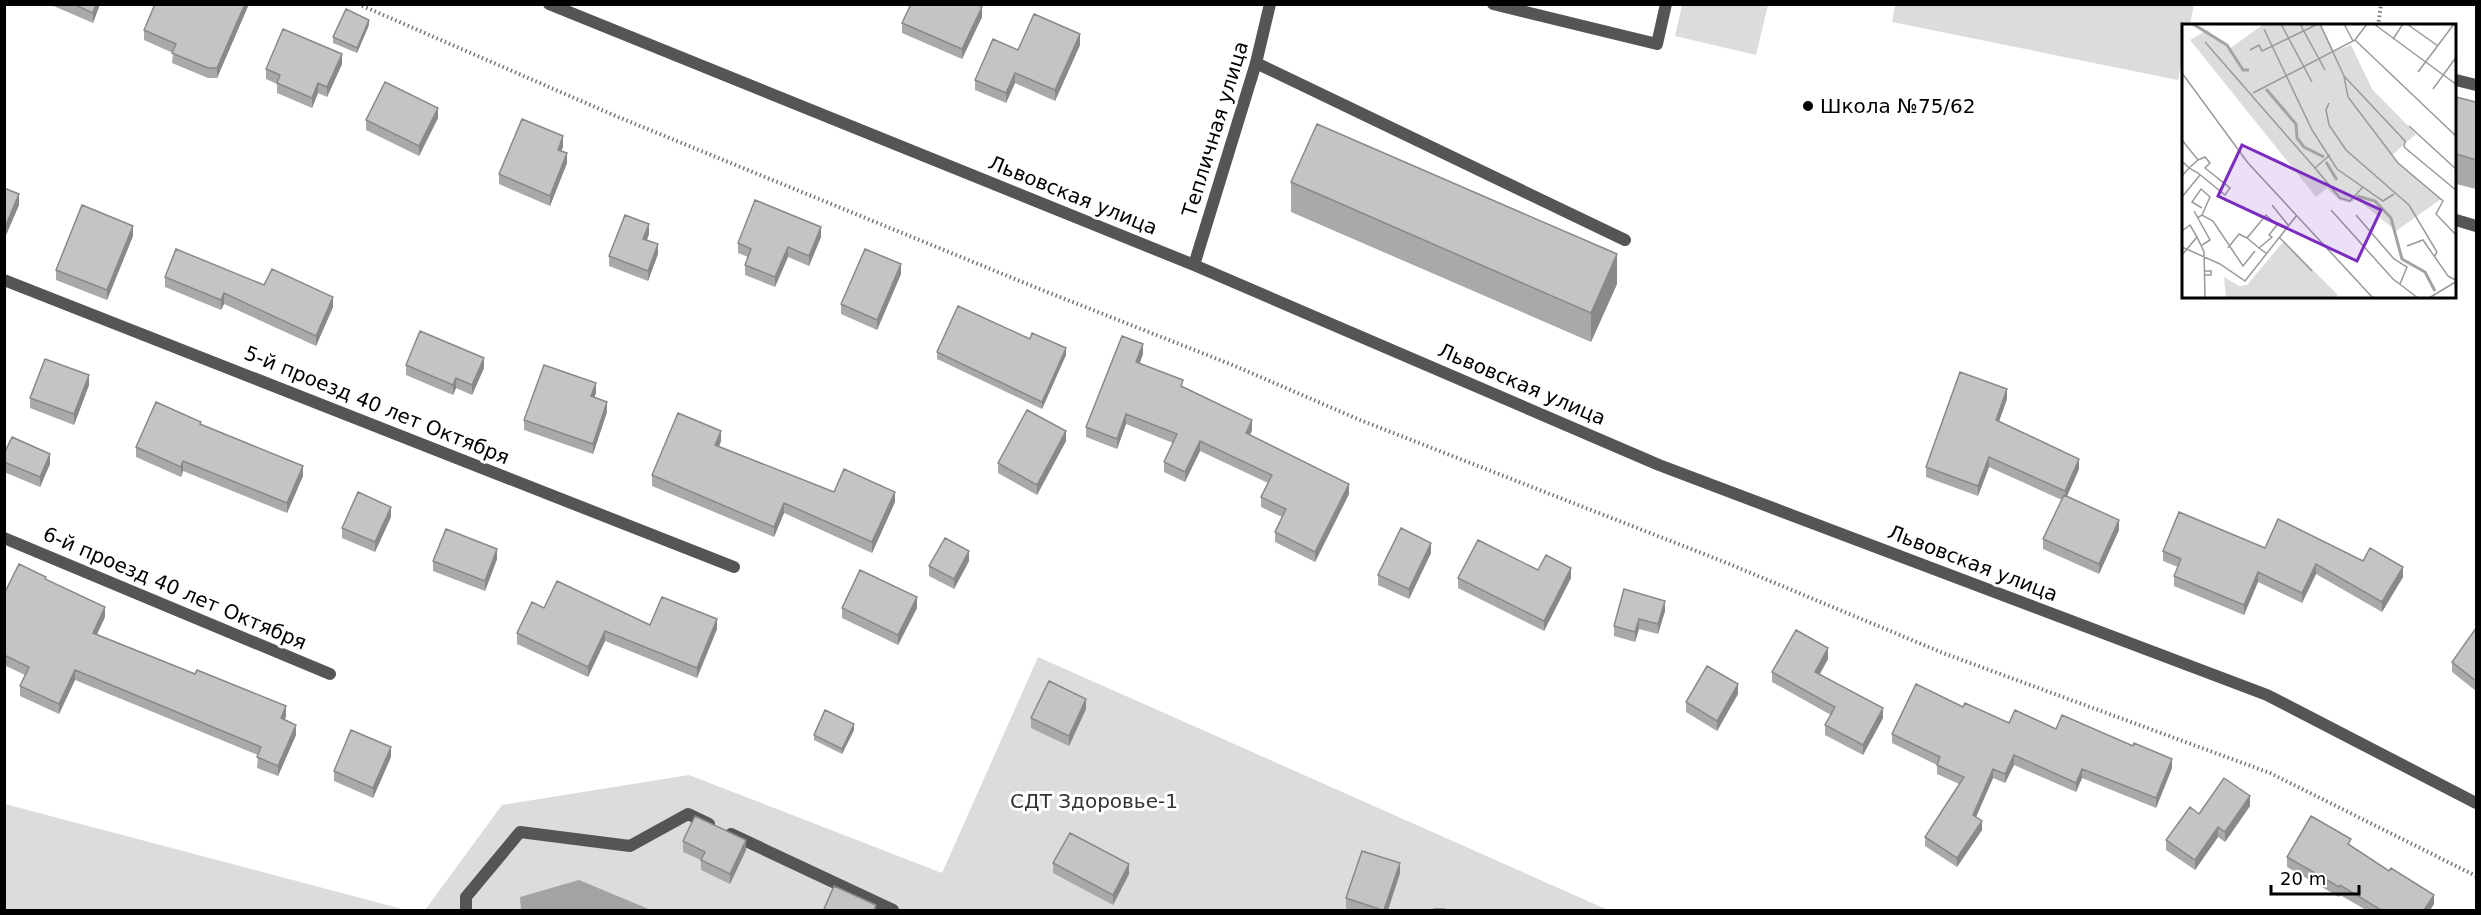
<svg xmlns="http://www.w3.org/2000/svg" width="2481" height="915" font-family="'DejaVu Sans',sans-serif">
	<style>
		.green { fill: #dcdcdc }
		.water { fill: #a3a3a3 }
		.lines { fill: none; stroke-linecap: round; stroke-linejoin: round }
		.path { stroke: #777; stroke-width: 4; stroke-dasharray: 1.5 3; stroke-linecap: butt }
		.service { stroke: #555; stroke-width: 12 }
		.minor { stroke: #555; stroke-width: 12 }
		.wall { fill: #a9a9a9 }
		.shaded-wall { fill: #898989 }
		.building { fill: #c4c4c4; stroke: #898989; stroke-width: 1.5 }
		.poi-dot { fill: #000; stroke: #fff; stroke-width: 2 }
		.labels { text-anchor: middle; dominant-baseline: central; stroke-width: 6; stroke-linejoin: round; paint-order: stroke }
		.poi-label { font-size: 20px; fill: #000; stroke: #fff; text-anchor: start }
		.street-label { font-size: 20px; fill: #000; stroke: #fff }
		.park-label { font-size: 20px; fill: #333; stroke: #fff }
		.inset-river { fill: none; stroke: #a3a3a3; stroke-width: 3 }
		.inset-road { fill: none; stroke: #999; stroke-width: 1.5 }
		.view { fill: #7b2cbf; fill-opacity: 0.15; stroke: #7b2cbf; stroke-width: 3 }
		.inset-edge { fill: none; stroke: #000; stroke-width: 3 }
	</style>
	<rect width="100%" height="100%" fill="#fff"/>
	<path class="green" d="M1682,5H1768L1756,55L1675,36Z
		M1895,5V4L2194,5L2190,25L2184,26V52L2178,80L1892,22Z
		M1038,657L1608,910H425L502,805L689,775L942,873Z
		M4,804H5L406,910H5Z"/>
	<path class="water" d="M579,880L651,910H521L520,897Z"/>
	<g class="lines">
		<path class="path" d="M358,4L618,117L1037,288L1235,366L1360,420L1722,561L1943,653L2270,773L2476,876
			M2378,26L2381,4"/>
		<path class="service" d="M1493,4L1657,44L1666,4
			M1256,63L1625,240
			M2456,80L2476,85
			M2456,220L2476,226
			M731,834L893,910
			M466,910V897L520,832L630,846L688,814L709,824"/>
		<path class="minor" d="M549,4L1194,265L1659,465L2267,695L2476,803
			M1194,265L1256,63L1270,4
			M4,280L734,567
			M4,538L330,674"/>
	</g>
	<path class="wall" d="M49,4H100L93,23Z
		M155,4H249L217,78H208L172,63L173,53L144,40V30Z
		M982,17L962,59L902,33V23Z
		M369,25L357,53L333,43V37Z
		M1080,45L1055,101L1015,83L1006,103L975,90V80L1018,50Z
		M342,64L327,97L318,93L312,108L277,93V84L266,79V69Z
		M2456,97L2476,102V189L2456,184Z
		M438,118L419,156L366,130V120Z
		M563,147L561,151L567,163L550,206L499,184V174Z
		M1291,182L1617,284L1591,342L1291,212Z
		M4,188L19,205L6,235L4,234Z
		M649,234L647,240L658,254L648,281L609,266V256Z
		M133,236L107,300L56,280V270Z
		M821,237L809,266L788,257L775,287L745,275V265L748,257L738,253V243Z
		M901,274L877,330L841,314V304Z
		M165,277L264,285L333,307L316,346L224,304L221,310L165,287Z
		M937,352L1066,355L1042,409L937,359Z
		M1143,354L1140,363L1183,387L1252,430L1250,435L1349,494L1315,562L1275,542V532L1282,517L1261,507V497L1268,483L1200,451L1185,482L1164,472V462L1173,443L1126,424L1117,449L1086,437V427Z
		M406,365L484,368L472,395L456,388L453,395L406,375Z
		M89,385L74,425L30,408V398Z
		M596,393L594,397L607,412L593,454L524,430V420Z
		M2007,399L1999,421L2079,469L2067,496L2119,530L2099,574L2043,549V539L2062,500L1989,467L1978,496L1926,477V467Z
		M201,425L303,476L287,513L183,471L181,477L136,457V447Z
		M721,441L719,447L834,492L895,502L872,553L784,513L774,537L652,486V475Z
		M1066,441L1037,495L998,473V463Z
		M4,454L50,464L40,487L4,472Z
		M391,517L375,552L342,538V528Z
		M2265,548L2363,561L2403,577L2382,612L2316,574L2302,603L2258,582L2244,615L2174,586V576L2178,567L2163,561V551Z
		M1431,553L1409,599L1378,585V575Z
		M497,559L485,591L433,571V561Z
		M969,561L954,589L929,576V566Z
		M1538,570L1571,578L1544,631L1458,588V578Z
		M46,580L105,617L97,634L286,716L285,720L296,735L278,776L257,768L258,755L75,680L59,714L20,696V686L25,675L4,665V594Z
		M544,608L650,625L717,629L697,678L605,641L588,677L517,644V633Z
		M842,608H917L898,645L842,618Z
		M1665,611L1658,634L1639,629L1635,642L1614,636V626Z
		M2476,628V691L2452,672V662Z
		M1828,659L1820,674L1883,718L1863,755L1825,735V725L1831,715L1772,682V672Z
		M1738,694L1717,731L1686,712V702Z
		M1963,707L2009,723L2056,729L2172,768L2156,808L2082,778L2076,792L2014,765L2005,783L1993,778L1976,817L1982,830L1957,867L1925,846V837L1959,784L1937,774V765L1892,743V734Z
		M1086,709L1069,746L1031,728V718Z
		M854,730L842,754L814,740V735Z
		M391,757L373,798L334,781V771Z
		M2250,806L2225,842L2218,837L2195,870L2166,850V840L2199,814Z
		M683,841L746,850L730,884L701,870V860L683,852Z
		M2351,846L2434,904L2430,910H2366L2340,895L2339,897L2287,867V857Z
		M1053,863L1129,874L1113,905L1053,873Z
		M1400,873L1388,910H1351L1346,909V898Z"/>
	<path class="shaded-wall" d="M96,4H100L93,23V13Z
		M245,4H249L217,78V68Z
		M982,7V17L962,59V49Z
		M369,20V25L357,53V48Z
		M1080,34V45L1055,101V90Z
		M342,54V64L327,97V87Z
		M1015,73V83L1006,103V93Z
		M318,83V93L312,108V98Z
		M438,108V118L419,156V146Z
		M563,136V147L558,160V150Z
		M567,153V163L550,206V196Z
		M19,194V205L6,235V225Z
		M649,224V234L643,249V239Z
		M133,226V236L107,300V290Z
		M821,227V237L809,266V256Z
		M658,244V254L648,281V271Z
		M788,247V257L775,287V277Z
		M1617,254V284L1591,342V313Z
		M901,264V274L877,330V320Z
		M224,293V304L221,310V300Z
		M333,297V307L316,346V336Z
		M1143,344V354L1136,372V362Z
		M1066,348V355L1042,409V402Z
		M484,358V368L472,395V385Z
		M89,375V385L74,425V414Z
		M456,378V388L453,395V385Z
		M596,383V393L591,406V396Z
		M2007,389V399L1996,430V420Z
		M607,402V412L593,454V444Z
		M1126,414V424L1117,449V439Z
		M1252,420V430L1246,443V433Z
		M721,431V441L715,455V445Z
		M1066,431V441L1037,495V485Z
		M1200,441V451L1185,482V472Z
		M50,454V464L40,487V477Z
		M1989,457V467L1978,496V486Z
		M2079,459V469L2065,501V491Z
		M183,461V471L181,477V467Z
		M303,466V476L287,513V503Z
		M1349,484V494L1315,562V552Z
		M895,492V502L872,553V542Z
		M784,503V513L774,537V527Z
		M391,507V517L375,552V542Z
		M2119,520V530L2099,574V564Z
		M1431,543V553L1409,599V589Z
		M497,549V559L485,591V581Z
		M969,551V561L954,589V579Z
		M2316,564V574L2302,603V593Z
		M2403,567V577L2382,612V602Z
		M1571,568V578L1544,631V621Z
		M2258,572V582L2244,615V605Z
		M917,597V608L898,645V635Z
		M1665,601V611L1658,634V624Z
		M105,607V617L93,643V633Z
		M717,619V629L697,678V668Z
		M1639,619V629L1635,642V632Z
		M605,631V641L588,677V667Z
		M1828,648V659L1815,682V672Z
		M75,670V680L59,714V704Z
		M1738,684V694L1717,731V721Z
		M1086,699V709L1069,746V736Z
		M286,706V716L281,728V718Z
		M1883,708V718L1863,755V745Z
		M854,724V730L842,754V749Z
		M296,725V735L278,776V766Z
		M391,747V757L373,798V788Z
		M2014,755V765L2005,783V774Z
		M2172,759V768L2156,808V798Z
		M1993,769V778L1973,824V815Z
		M2082,769V778L2076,792V783Z
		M2250,796V806L2225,842V832Z
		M1982,821V830L1957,867V858Z
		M2218,827V837L2195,870V860Z
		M746,840V850L730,884V874Z
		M1400,863V873L1388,910H1384Z
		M1129,864V874L1113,905V895Z
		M2434,895V904L2430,910H2424Z"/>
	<path class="building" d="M73,4H96L93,13Z
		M155,4H245L217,68H208L172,53L176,44L144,30Z
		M911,4H976L982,7L962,49L902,23Z
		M346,9L369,20L357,48L333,37Z
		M1034,14L1080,34L1055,90L1015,73L1006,93L975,80L993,39L1018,50Z
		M283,29L342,54L327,87L318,83L312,98L277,83L280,75L266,69Z
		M385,82L438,108L419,146L366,120Z
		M2456,97L2476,102V160L2456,154Z
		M522,119L563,136L558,150L567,153L550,196L499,174Z
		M1317,124L1617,254L1591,313L1291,182Z
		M4,188L19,194L6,225L4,224Z
		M755,200L821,227L809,256L788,247L775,277L745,265L751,249L738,243Z
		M82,205L133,226L107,290L56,270Z
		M625,215L649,224L643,239L658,244L648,271L609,256Z
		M176,249L264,285L272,269L333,297L316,336L224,293L221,300L165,277Z
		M865,249L901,264L877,320L841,304Z
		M958,306L1030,339L1032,333L1066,348L1042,402L937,352Z
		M420,331L484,358L472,385L456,378L453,385L406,365Z
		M1122,336L1143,344L1136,362L1183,380L1181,386L1252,420L1246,433L1349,484L1315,552L1275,532L1286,509L1261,497L1272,475L1200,441L1185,472L1164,462L1177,434L1126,414L1117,439L1086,427Z
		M45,359L89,375L74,414L30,398Z
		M544,365L596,383L591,396L607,402L593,444L524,420Z
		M1960,372L2007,389L1996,420L2079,459L2065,491L1989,457L1978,486L1926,467Z
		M156,402L201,422L200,424L303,466L287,503L183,461L181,467L136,447Z
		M1027,410L1066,431L1037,485L998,463Z
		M678,413L721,431L715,445L834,492L844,469L895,492L872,542L784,503L774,527L652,475Z
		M12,437L50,454L40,477L4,462V454Z
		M358,492L391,507L375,542L342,528Z
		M2064,495L2119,520L2099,564L2043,539Z
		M2179,512L2265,548L2278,519L2363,561L2370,548L2403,567L2382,602L2316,564L2302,593L2258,572L2244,605L2174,576L2181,559L2163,551Z
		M1401,528L1431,543L1409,589L1378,575Z
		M446,529L497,549L485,581L433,561Z
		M945,538L969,551L954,579L929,566Z
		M1478,540L1538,570L1546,555L1571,568L1544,621L1458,578Z
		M19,564L46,577L45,579L105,607L93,633L195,674L197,670L286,706L281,718L296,725L278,766L257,757L261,747L75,670L59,704L20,686L29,667L4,655V594Z
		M860,570L917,597L898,635L842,608Z
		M557,581L650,625L662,597L717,619L697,668L605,631L588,667L517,633L532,602L544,608Z
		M1624,589L1665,601L1658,624L1639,619L1635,632L1614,626Z
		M2476,628V681L2452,662Z
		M1796,630L1828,648L1815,672L1883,708L1863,745L1825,725L1835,707L1772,672Z
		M1707,666L1738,684L1717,721L1686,702Z
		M1049,681L1086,699L1069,736L1031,718Z
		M1916,684L1963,707L1965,703L2009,723L2015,710L2056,729L2062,715L2133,746L2134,743L2172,759L2156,798L2082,769L2076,783L2014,755L2005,774L1993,769L1973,815L1982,821L1957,858L1925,837L1964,777L1937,765L1940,757L1892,734Z
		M825,710L854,724L842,749L814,735Z
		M351,730L391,747L373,788L334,771Z
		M2224,778L2250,796L2225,832L2218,827L2195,860L2166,840L2190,807L2199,814Z
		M695,816L746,840L730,874L701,860L705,852L683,841Z
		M2311,816L2351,839L2348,844L2389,871L2391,868L2434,895L2424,910H2381L2340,885L2339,887L2287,857Z
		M1070,833L1129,864L1113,895L1053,863Z
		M1362,851L1400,863L1384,910H1382L1346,898Z
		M834,886L876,905L874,910H828L824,909Z
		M1434,909H1443L1448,910H1433Z"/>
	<circle class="poi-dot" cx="1808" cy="106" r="6"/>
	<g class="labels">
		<g class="poi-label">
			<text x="1820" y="106">Школа №75/62</text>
		</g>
		<g class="street-label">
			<text transform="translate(1215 129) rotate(-73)">Тепличная улица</text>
			<text transform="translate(1073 195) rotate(22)">Львовская улица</text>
			<text transform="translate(1522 384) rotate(23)">Львовская улица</text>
			<text transform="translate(377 405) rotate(22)">5-й проезд 40 лет Октября</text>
			<text transform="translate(1973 563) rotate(21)">Львовская улица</text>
			<text transform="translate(175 588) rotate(23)">6-й проезд 40 лет Октября</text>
		</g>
		<g class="park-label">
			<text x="1094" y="801">СДТ Здоровье-1</text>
		</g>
	</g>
	<g transform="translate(2182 24)">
		<rect width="274" height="274" fill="#fff"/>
		<path d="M82,0H139L152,27L169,21L190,65L234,110L209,132L259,175L214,207L175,175L168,179L157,176L145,164L134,173L8,16L25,6L47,25ZM102,217L156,271L150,274H44L42,253L57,262L65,261Z" fill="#dcdcdc"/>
		<path class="inset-river" d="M11,0L45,21L61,46H67M84,65L114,100L115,114L122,123L142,133M144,138L155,156M175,172L193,177L209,194L220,235L243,248L253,267"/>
		<path class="inset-road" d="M99,0L130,58M118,0L143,46M138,0L162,52L166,73L216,139L261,177L254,190L275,212M162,0L171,17M192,0L275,61M225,0L256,22M82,5L130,106L155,145L201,177L212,170M211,15L221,0M173,16L275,113M23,18L133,144M68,26L77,21L80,27L136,0M236,48L272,0M0,49L66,139L191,274M162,52L223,117L222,123M251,65L275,32M71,69L173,16L185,0M147,79L144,86L147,101L164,126L227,181L255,228L252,233M227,102L275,146M0,116L16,136M222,123L275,167M148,131L133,144L158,174L168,177L181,163M0,140L2,139L7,144L16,149L43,171L48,164L23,144L28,139L23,133L16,136L7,144L0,152M0,173L18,151M90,181L106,201M149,186L211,255L236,274M12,187L28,216L20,221M20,191L28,173L19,165L10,178L20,184M174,191L212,235L225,243L218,260M15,194L20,191L31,197L61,242L73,227M0,207L8,201L15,213M97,213L130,247M225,222L241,216L266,252L275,257M0,223L38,240L63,257L115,191M46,224L57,210L65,214M77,224L90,213L87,211L95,201L84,191L65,214L77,224L81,227L84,229M0,231L15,213L22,228L23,274M22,247H29V251H22M247,274L275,257"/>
		<path class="view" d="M60,121L199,186L175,237L36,172Z"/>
		<rect width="274" height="274" class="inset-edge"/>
	</g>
	<rect width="2481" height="915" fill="none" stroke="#000000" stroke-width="12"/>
	<path d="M2271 885v9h88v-9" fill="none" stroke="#000000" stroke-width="3"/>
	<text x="2280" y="885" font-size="18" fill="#000000" stroke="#ffffff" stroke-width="4.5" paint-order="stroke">20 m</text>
</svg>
